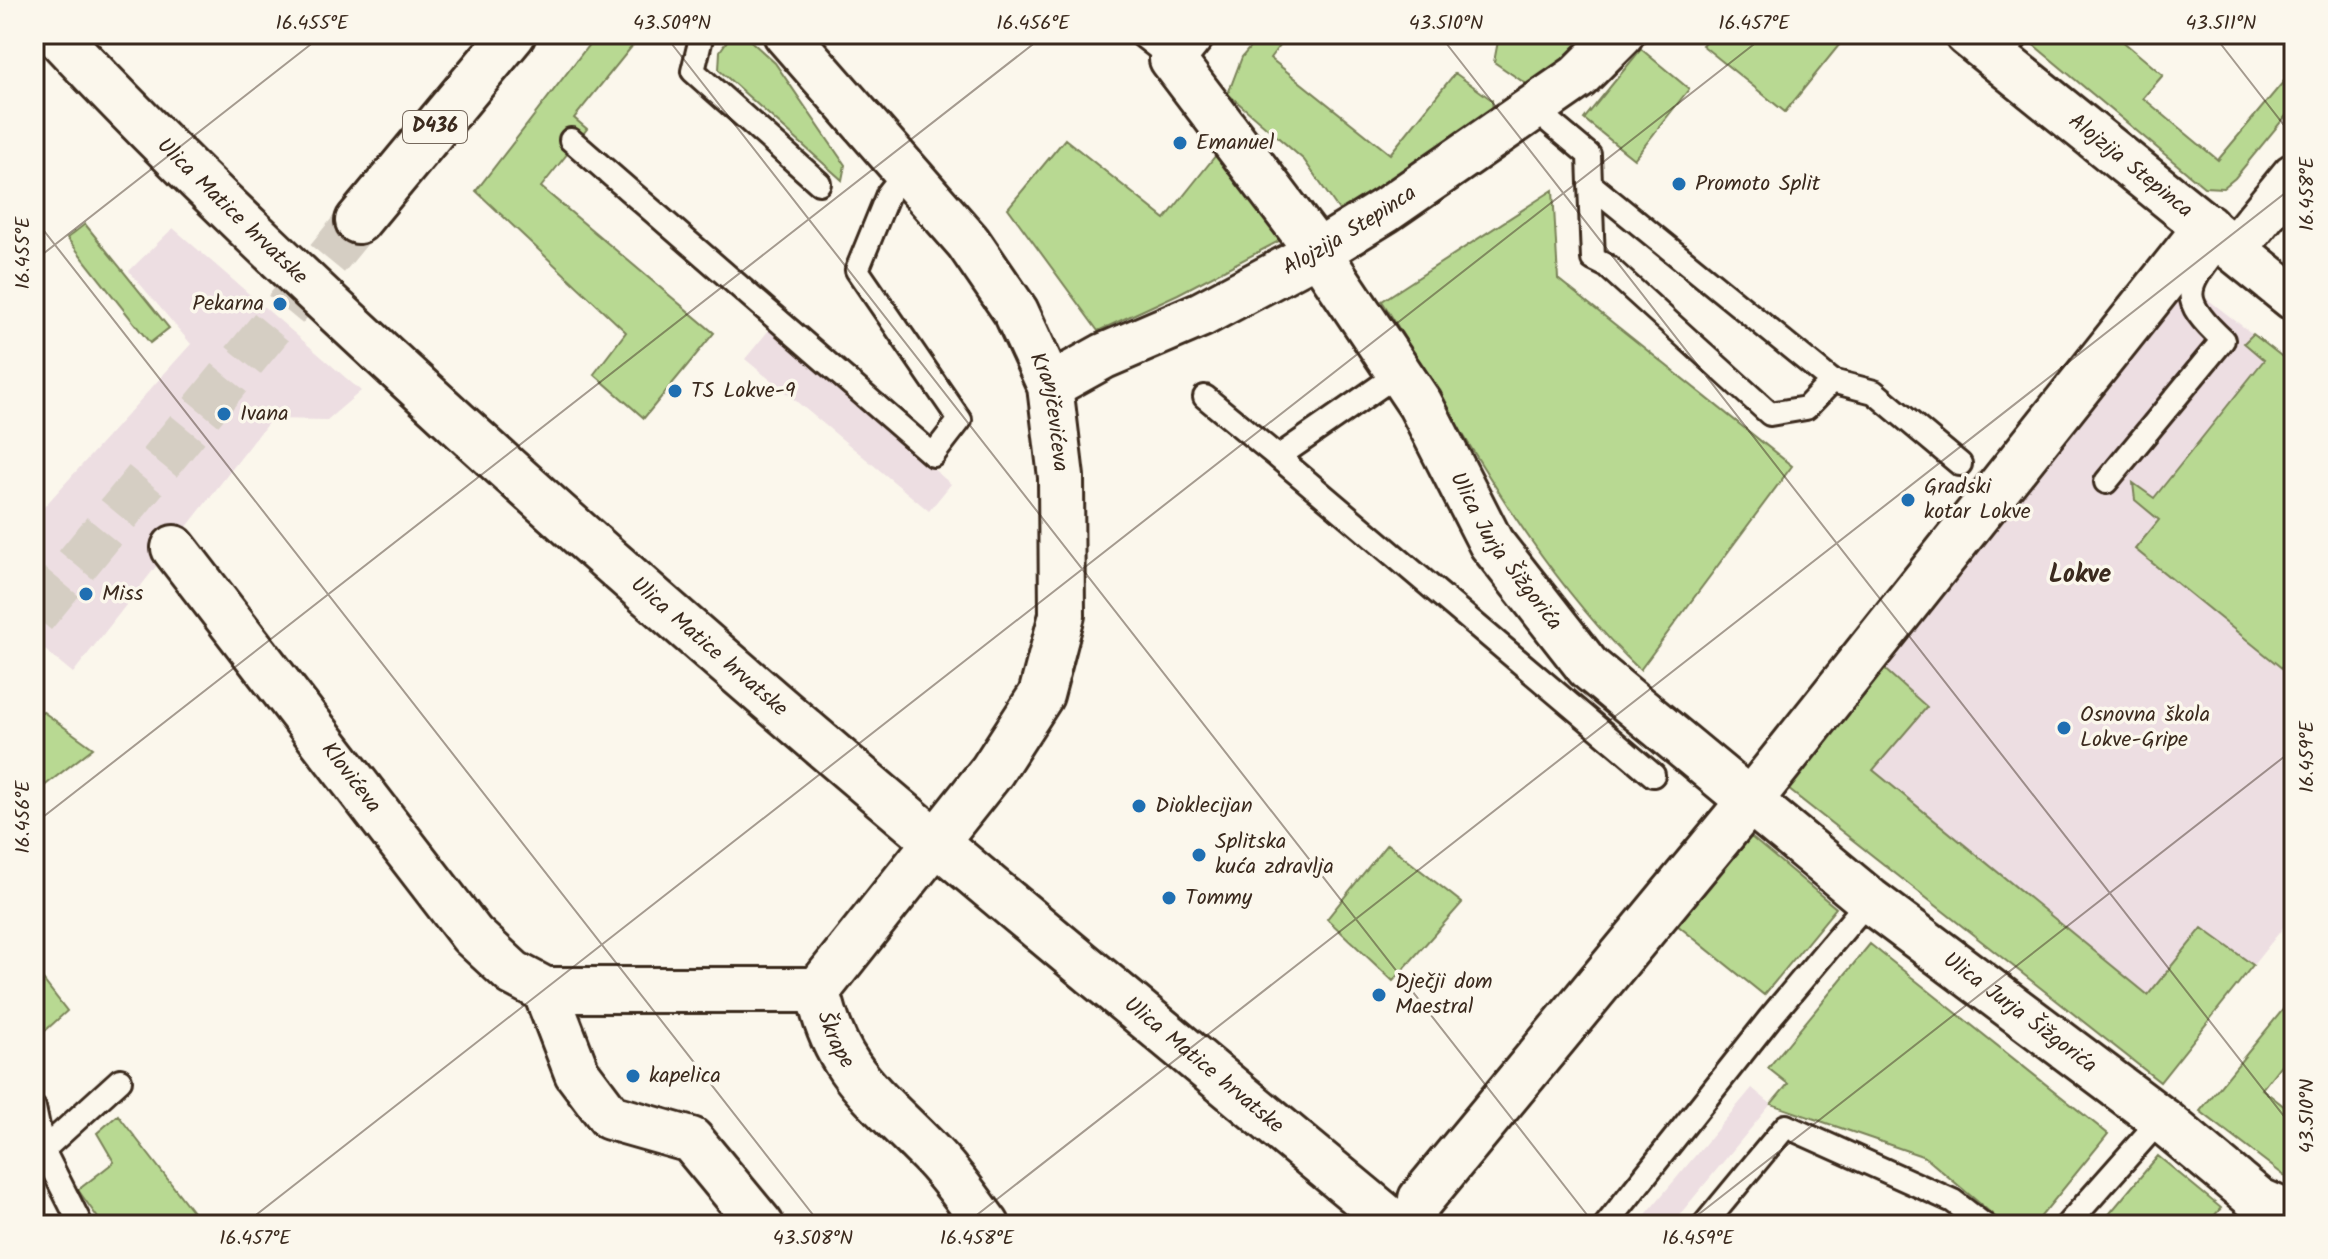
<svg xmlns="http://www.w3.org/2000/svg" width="2328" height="1259" font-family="Kalam,sans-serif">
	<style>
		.built { fill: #eddee2 }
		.green { fill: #b8d992; stroke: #7a8258; stroke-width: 2 }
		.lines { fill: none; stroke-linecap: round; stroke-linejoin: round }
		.primary-tunnel { stroke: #d5cec3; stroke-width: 44; stroke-dasharray: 44 22; stroke-linecap: butt }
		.lane-casing { stroke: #3b2a1e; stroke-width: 28 }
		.street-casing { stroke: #3b2a1e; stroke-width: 50 }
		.secondary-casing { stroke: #3b2a1e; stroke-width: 50 }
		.primary-casing { stroke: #3b2a1e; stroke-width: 50 }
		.lane { stroke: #fbf7ec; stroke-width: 22 }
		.street { stroke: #fbf7ec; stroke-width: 44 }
		.secondary { stroke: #fbf7ec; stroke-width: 44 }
		.primary { stroke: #fbf7ec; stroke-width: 44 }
		.ticks { fill: none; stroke: #3b2a1e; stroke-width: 2; stroke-opacity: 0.45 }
		.poi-dot { fill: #1f6fb2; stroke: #fbf7ec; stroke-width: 3 }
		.labels { text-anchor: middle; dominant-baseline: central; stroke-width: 7; stroke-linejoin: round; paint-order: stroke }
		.shield { fill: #fbf7ec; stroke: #75685c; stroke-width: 2 }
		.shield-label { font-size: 20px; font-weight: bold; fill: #3b2a1e }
		.poi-label { font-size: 22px; fill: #3b2a1e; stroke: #fbf7ec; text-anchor: start }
		.street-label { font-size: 22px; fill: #3b2a1e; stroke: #fbf7ec }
		.quarter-label { font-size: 26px; font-weight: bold; fill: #3b2a1e; stroke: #fbf7ec }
		.neatline { fill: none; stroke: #3b2a1e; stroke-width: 3 }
		.ticks-label { font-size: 20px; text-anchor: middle; fill: #3b2a1e }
	</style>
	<rect width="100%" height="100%" fill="#fbf7ec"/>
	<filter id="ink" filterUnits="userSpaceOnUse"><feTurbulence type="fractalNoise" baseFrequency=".0125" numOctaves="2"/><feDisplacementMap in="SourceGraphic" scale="16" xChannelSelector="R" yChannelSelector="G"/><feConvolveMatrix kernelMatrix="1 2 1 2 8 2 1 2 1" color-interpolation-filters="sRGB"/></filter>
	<g filter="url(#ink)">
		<path class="built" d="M173,228L361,391L327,420L271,419L73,673L34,641V518L191,344L129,271Z
			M2189,285L2294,366V914L2160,1082L1788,789Z
			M769,330L951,484L929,511L745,359Z
			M1752,1088L1771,1104L1671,1225H1637Z"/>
		<path class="green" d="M597,34H642L574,118L587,129L541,187L714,333L644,418L594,374L626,332L476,191Z
			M732,34H743L775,63L845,165L842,180L719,70L720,51Z
			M1261,34H1288L1270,58L1390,154L1455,73L1492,100L1494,121L1341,213L1304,160L1228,94L1242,57Z
			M1503,34H1601L1538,92L1494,62L1498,41Z
			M1712,34H1848L1785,112L1702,45Z
			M2034,34H2114L2163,75L2143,98L2218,160L2294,69V106L2235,178L2223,188L2204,187L2029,41Z
			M1641,49L1689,89L1634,159L1584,119Z
			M1065,139L1165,219L1216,155L1281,240L1178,294L1098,331L1008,208Z
			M1553,190L1558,279L1792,466L1640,670C1531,566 1461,427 1382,301Z
			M85,224L169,328L150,343L67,238Z
			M2253,334L2294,366V678L2135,549L2159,520L2135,500L2133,483L2154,498L2264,360L2244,343Z
			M1882,667L1927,707L1873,770L2148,995L2202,928L2253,965L2160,1082L1788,789Z
			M42,711L93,748L34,794V721Z
			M1751,837L1836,908L1764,995L1676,924Z
			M1387,844L1462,903L1393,981L1327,919Z
			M1870,944L2108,1134L2034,1225H2005L1925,1157L1771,1104L1788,1084L1768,1068Z
			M34,968L67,1011L34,1041Z
			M2294,996V1048L2262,1089L2294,1114V1183L2200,1111Z
			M118,1115L203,1225H103L78,1190L114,1162L97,1133Z
			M2158,1156L2221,1208L2206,1225H2100Z"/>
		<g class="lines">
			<path class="primary-tunnel" d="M34,616L358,221"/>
			<g class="lane-casing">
				<path id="lane" d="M702,34L693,71L819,183
					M1140,34L1172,59
					M1999,59L2019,34
					M1533,108L1589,155L1590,184L1832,381L1874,392L1960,464
					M571,140L933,455L960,420L857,270L888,194L906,171
					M1590,184L1593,259L1607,266L1770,414L1806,408L1832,381
					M1205,397L1278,457L1399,373
					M1278,457L1653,775
					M2106,482L2223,340C2174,295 2188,287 2224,239
					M34,1108L43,1150L81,1225
					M43,1150L120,1080
					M1606,1225L1770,1018L1869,900
					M1704,1225L1786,1126L1953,1201L1984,1225
					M2067,1225L2161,1119"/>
			</g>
			<g class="street-casing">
				<g id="street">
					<path id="s1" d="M786,34L968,242L1016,312L1050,386L1061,477L1062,615L1041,695L992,771L818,990C835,1072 875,1096 930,1153C951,1174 969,1201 987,1225"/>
					<path id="s2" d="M1192,34L1172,59L1318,252L1420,404L1491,543L1588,667L1869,900L2161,1119L2258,1200L2294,1216"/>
					<path id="s3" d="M1967,34L2294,298"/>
					<path d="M2235,248L2294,176"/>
					<path id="s4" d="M1050,386L1104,356L1202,314L1318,252L1386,210L1578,77L1621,34"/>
					<path id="s5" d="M174,548L472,935L513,973L545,990H818"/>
					<path d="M545,990L577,1073L610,1117L691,1140L761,1225"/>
					<path d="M1421,1199L1748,803L2207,226"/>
				</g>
			</g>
			<g class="secondary-casing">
				<g id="secondary">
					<path id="s6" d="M56,34C183,170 320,297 457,423C761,701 1079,962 1396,1225"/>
				</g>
			</g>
			<g class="primary-casing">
				<path id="primary" d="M358,221L513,34"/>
			</g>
			<use href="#lane" class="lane"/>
			<use href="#street" class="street"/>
			<use href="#secondary" class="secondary"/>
			<use href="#primary" class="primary"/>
		</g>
	</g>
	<path class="ticks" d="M664,34L1595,1225M1439,34L2294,1129M2213,34L2294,138M34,218L821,1225M34,261L324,34M34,824L1046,34M34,1209L46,1225M243,1225L1767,34M964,1225L2294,186M1685,1225L2294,749"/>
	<g class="poi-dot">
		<circle cx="1180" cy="143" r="8"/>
		<circle cx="1679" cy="184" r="8"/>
		<circle cx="280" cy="304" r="8"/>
		<circle cx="675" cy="391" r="8"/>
		<circle cx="224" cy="414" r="8"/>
		<circle cx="1908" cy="500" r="8"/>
		<circle cx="86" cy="594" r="8"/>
		<circle cx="2064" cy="728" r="8"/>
		<circle cx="1139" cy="806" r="8"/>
		<circle cx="1199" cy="855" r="8"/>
		<circle cx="1169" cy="898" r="8"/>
		<circle cx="1379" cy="995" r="8"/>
		<circle cx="633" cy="1076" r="8"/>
	</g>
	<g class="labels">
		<rect class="shield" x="403" y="111" width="64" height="32" rx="6"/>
		<g class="shield-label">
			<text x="435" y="127">D436</text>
		</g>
		<g class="poi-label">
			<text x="1196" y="143">Emanuel</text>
			<text x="1695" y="184">Promoto Split</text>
			<text x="264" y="304" text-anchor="end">Pekarna</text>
			<text x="691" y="391">TS Lokve-9</text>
			<text x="240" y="414">Ivana</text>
			<text x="1924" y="487">Gradski<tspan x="1924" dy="25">kotar Lokve</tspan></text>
			<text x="102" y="594">Miss</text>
			<text x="2080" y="715">Osnovna škola<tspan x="2080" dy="25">Lokve-Gripe</tspan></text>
			<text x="1155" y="806">Dioklecijan</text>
			<text x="1215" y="842">Splitska<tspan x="1215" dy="25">kuća zdravlja</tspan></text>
			<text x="1185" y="898">Tommy</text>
			<text x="1395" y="982">Dječji dom<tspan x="1395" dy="25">Maestral</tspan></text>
			<text x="649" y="1076">kapelica</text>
		</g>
		<g class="street-label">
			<text stroke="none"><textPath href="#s3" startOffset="210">Alojzija Stepinca</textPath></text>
			<text stroke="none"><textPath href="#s6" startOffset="250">Ulica Matice hrvatske</textPath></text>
			<text stroke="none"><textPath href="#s4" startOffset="338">Alojzija Stepinca</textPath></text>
			<text stroke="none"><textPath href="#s1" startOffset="468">Kranjčevićeva</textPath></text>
			<text stroke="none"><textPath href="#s2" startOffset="628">Ulica Jurja Šižgorića</textPath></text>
			<text stroke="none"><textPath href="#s6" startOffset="896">Ulica Matice hrvatske</textPath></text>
			<text stroke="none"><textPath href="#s5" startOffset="290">Klovićeva</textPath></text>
			<text stroke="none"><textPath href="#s2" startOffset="1324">Ulica Jurja Šižgorića</textPath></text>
			<text stroke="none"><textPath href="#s1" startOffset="1178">Škrape</textPath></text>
			<text stroke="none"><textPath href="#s6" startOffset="1544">Ulica Matice hrvatske</textPath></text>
		</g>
		<g class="quarter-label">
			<text x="2080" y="575">Lokve</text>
		</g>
	</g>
	<rect width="2328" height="1259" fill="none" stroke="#fbf7ec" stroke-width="88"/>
	<rect x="44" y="44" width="2240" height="1171" class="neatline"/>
	<g class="ticks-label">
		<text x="312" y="29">16.455°E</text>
		<text x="672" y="29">43.509°N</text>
		<text x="1033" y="29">16.456°E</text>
		<text x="1446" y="29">43.510°N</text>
		<text x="1754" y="29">16.457°E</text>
		<text x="2221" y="29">43.511°N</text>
		<text transform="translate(2306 194) rotate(-90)" y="7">16.458°E</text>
		<text transform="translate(22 253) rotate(-90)" y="7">16.455°E</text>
		<text transform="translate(2306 757) rotate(-90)" y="7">16.459°E</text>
		<text transform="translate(22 817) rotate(-90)" y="7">16.456°E</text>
		<text transform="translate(2306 1116) rotate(-90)" y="7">43.510°N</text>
		<text x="255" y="1244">16.457°E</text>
		<text x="813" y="1244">43.508°N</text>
		<text x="977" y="1244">16.458°E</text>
		<text x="1698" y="1244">16.459°E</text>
	</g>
</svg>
